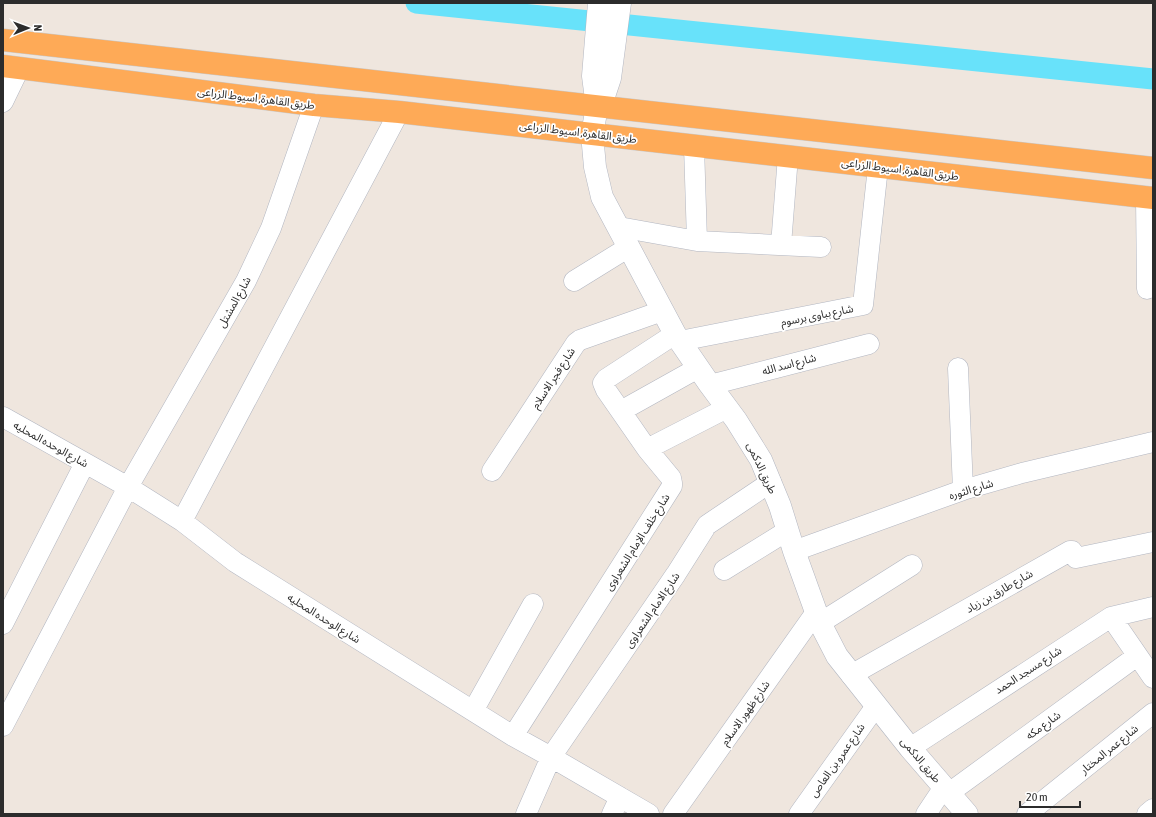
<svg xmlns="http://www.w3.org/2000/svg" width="1156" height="817" font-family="'Asap Condensed','Noto Sans Arabic',sans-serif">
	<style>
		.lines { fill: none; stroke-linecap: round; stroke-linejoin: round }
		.canal { stroke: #68e2fa; stroke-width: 21 }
		.minor-casing { stroke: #b2b6c1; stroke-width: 21 }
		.tertiary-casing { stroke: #b2b6c1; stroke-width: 23 }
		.trunk-casing { stroke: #c8c8c8; stroke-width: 23 }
		.minor { stroke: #fff; stroke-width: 20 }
		.tertiary { stroke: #fff; stroke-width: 22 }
		.trunk { stroke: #feaa57; stroke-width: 22 }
		.labels { text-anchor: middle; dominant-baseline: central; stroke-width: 3.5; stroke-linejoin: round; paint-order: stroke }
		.street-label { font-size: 11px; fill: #2c2c2c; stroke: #fff }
	</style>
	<rect width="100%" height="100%" fill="#efe6de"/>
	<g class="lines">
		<path class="canal" d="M416,3L1153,79"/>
		<g class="minor-casing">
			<path id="minor" d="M3,102L19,69
				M694,146L697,241
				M1146,197L1147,289
				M619,227L697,241L821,247
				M781,245L788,156
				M574,281L629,247
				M680,341L863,305L878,167
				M958,368L963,490
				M710,385L869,344
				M621,411L698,368
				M3,417L128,487L182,521L235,562L513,736L551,757L649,814
				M647,449L727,408
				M492,471L576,343L580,340L662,311
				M182,521L399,112
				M794,551L963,490L1022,473L1153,442
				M724,570L787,531
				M1111,617L1153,678
				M820,623L912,565
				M3,624L85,463
				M851,675L1070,551H1072L1076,558L1153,542
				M473,711L533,604
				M3,726L128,487L246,281L271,228L314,105
				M513,736L672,486V483L671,478L647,449L606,390L603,383L606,379L675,334
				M910,748L1111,617L1153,607
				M949,793L1137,656
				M526,814L551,757L676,574L707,525L771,482
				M612,814L620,797
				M673,814L816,612
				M799,814L876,706
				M926,814L944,787
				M1027,814L1153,713
				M1147,814L1153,809"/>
		</g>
		<g class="tertiary-casing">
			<path id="tertiary" d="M620,3L610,78L605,93L597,107L592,134L595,167L602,197L675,334L710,385L736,420L761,460L780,506L794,551L820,623L837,656L910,748L967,814
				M597,107L593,76L599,3"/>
		</g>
		<g class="trunk-casing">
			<path id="trunk" d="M3,40L1153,168
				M3,66L314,105L399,112L1153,198"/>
		</g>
		<use href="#minor" class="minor"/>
		<use href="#tertiary" class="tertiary"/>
		<use href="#trunk" class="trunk"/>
	</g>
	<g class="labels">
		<g class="street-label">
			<text transform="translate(256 98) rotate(7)">طريق القاهرة, اسيوط الزراعى</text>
			<text transform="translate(578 132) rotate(7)">طريق القاهرة, اسيوط الزراعى</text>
			<text transform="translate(900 169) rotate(7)">طريق القاهرة, اسيوط الزراعى</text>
			<text transform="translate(234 302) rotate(-61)">شارع المشتل</text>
			<text transform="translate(817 315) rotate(-11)">شارع بباوى برسوم</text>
			<text transform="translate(789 364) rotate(-15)">شارع اسد الله</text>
			<text transform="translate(553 378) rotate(-57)">شارع فجر الاسلام</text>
			<text transform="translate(51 444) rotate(29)">شارع الوحده المحليه</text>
			<text transform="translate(762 468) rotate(65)">طريق الدكمى</text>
			<text transform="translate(971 489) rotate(-17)">شارع الثوره</text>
			<text transform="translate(637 542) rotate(-58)">شارع خلف الإمام الشعراوى</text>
			<text transform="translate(999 591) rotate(-30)">شارع طارق بن زياد</text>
			<text transform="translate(652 610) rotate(-56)">شارع الامام الشعراوى</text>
			<text transform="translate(324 618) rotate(32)">شارع الوحده المحليه</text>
			<text transform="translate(1028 670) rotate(-33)">شارع مسجد الحمد</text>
			<text transform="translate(745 713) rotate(-55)">شارع ظهور الاسلام</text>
			<text transform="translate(1043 725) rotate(-36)">شارع مكه</text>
			<text transform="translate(1109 749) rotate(-39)">شارع عمر المختار</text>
			<text transform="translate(837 760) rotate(-55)">شارع عمرو بن العاص</text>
			<text transform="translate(921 760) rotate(50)">طريق الدكمى</text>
		</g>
	</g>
	<rect width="1156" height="817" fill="none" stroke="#2c2c2c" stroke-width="8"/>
	<g transform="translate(28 28) rotate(89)" stroke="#ffffff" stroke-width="3" paint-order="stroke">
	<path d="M0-3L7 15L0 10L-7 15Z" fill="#2c2c2c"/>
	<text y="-6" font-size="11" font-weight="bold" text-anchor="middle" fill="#2c2c2c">N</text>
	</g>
	<path d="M1020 801v6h60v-6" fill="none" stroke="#2c2c2c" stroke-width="2"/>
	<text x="1026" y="801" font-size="12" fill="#2c2c2c" stroke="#ffffff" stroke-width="3" paint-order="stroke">20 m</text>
</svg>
